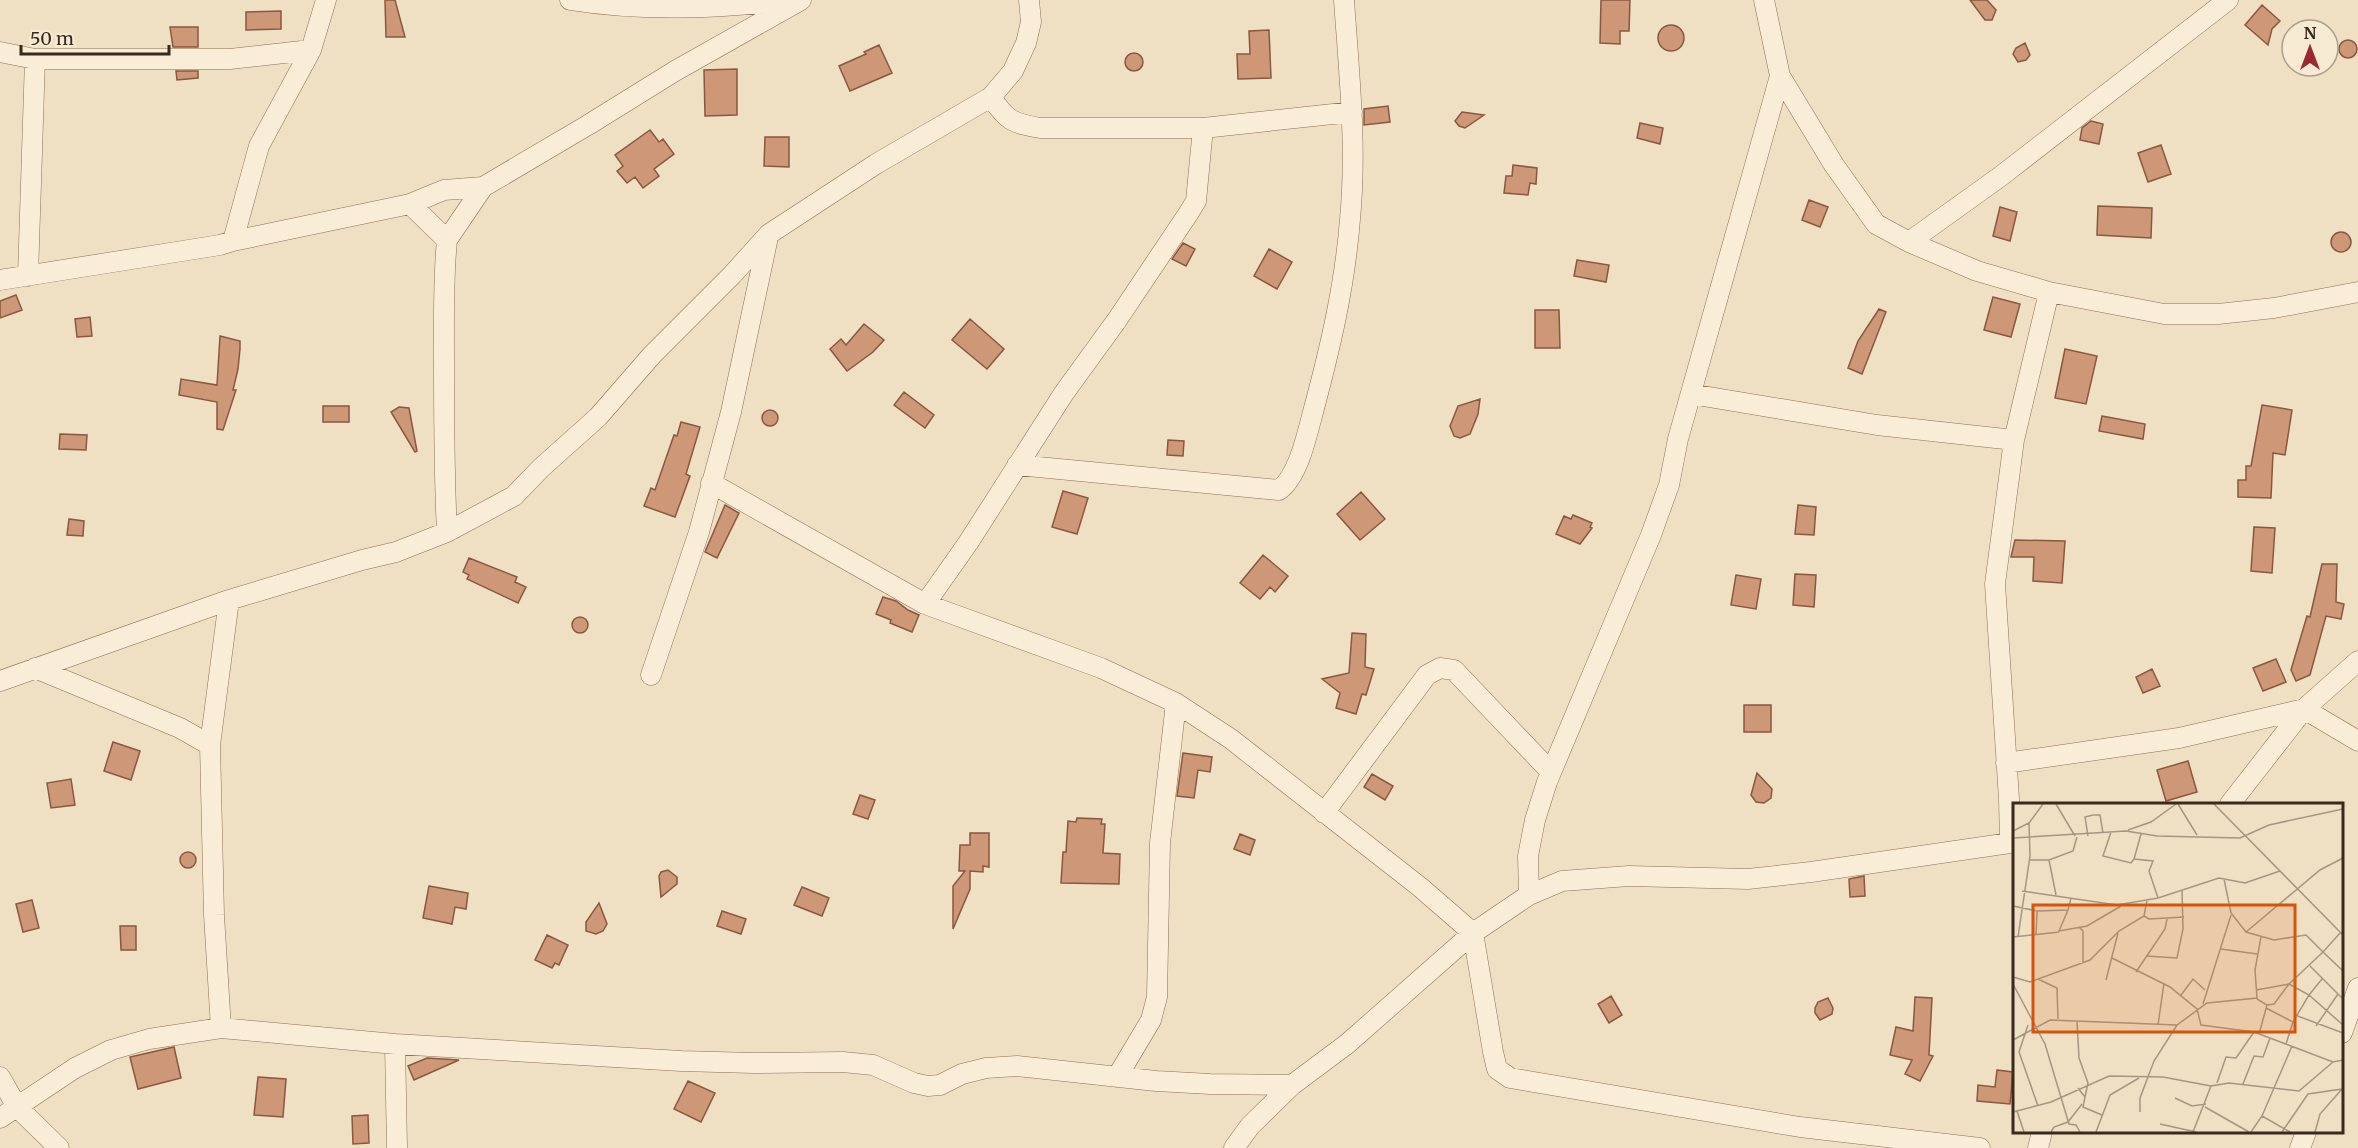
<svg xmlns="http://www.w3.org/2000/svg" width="2358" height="1148" font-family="Merriweather,serif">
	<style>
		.building { fill: #ce9778; stroke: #89583f; stroke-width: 1.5 }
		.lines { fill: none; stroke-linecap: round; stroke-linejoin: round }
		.minor-casing { stroke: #8a7059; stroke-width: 21 }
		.minor { stroke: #f9edd7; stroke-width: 20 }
		.inset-road { fill: none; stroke: #a69681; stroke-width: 1.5 }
		.view { fill: #d6540e; fill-opacity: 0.15; stroke: #d6540e; stroke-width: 3 }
		.inset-edge { fill: none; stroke: #39291e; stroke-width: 3 }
	</style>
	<rect width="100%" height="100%" fill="#efdfc3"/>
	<path class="building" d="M385,0H395L405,37H386Z
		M1601,0H1630L1629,31H1620V44L1600,43Z
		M1970,0H1987L1996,10L1992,20H1985Z
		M2262,5L2280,21L2272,29L2268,45L2245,25Z
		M281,11V29L246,30V12Z
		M1658 38a13 13 0 1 1 26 0a13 13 0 1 1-26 0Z
		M170,27H198V47H173Z
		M1269,30L1271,78L1238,79L1237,54H1250L1249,31Z
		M2339 49a9 9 0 1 1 18 0a9 9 0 1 1-18 0Z
		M2025,43L2030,55L2026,60L2018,62L2013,54L2016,48Z
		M879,45L892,73L850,91L839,66L866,54L864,52Z
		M1125 62a9 9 0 1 1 18 0a9 9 0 1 1-18 0Z
		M737,69V115L705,116L704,70Z
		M176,71H198V78L177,80Z
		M1388,106L1390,122L1364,125V109Z
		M1462,112L1484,115L1465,128L1459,126L1455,121Z
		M2091,121L2103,124L2099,144L2080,140L2082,128Z
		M1640,123L1663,128L1660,144L1637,138Z
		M650,130L659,142L663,139L674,154L654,169L659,176L643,188L635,177L627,183L617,171L623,166L615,155Z
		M765,137H789V167L764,166Z
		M2161,145L2171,174L2148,182L2138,153Z
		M1513,165L1537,168L1536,184L1530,183L1528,195L1504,193L1506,176H1512Z
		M1809,200L1828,207L1820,227L1802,220Z
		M2098,206L2152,208L2151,238L2097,235Z
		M2000,207L2017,212L2010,241L1993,236Z
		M2331 242a10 10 0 1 1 20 0a10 10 0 1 1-20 0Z
		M1183,243L1195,249L1186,266L1172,259Z
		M1269,249L1292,262L1277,289L1254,276Z
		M1577,260L1609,265L1606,282L1574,276Z
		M16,295L22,310L0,318V301Z
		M1993,297L2020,304L2011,337L1984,330Z
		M1879,309L1886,312L1862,374L1848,368L1858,341Z
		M1535,310H1559L1560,348H1535Z
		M90,317L92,336L77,337L75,319Z
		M970,319L1004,349L987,369L952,340Z
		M864,324L884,340L873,352L847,371L830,349L841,339L846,345Z
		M220,336L240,341V349L238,369L233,390H236L223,430L217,429V402L179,395L181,379L217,385Z
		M2065,349L2097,356L2086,404L2055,398Z
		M904,392L934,415L925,428L894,405Z
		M1480,399L1478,414L1470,434L1460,438L1454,436L1450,426L1458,406Z
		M2262,405L2292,410L2285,455L2273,453L2271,498L2238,497V480H2246V466H2251Z
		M323,406H349V422H323Z
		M399,407L409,408L417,451L415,452L391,412Z
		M762 418a8 8 0 1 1 16 0a8 8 0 1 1-16 0Z
		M2102,416L2145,424L2143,439L2099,431Z
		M681,422L700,427L686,474L690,476L675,517L644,506L651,488L655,490L674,435L677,436Z
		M60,434L87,435L86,450L59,449Z
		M1168,440L1184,441L1183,456L1167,455Z
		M1063,491L1088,498L1077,534L1052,527Z
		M1361,492L1385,519L1360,540L1337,514Z
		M725,505L739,513L717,558L705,552Z
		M1798,505L1816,507L1814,535L1795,534Z
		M1573,515L1592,523L1590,527L1592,528L1580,544L1556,534L1564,516L1571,519Z
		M69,519L84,521L83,536L67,535Z
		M2254,527L2275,528L2272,573L2251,571Z
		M2015,540L2065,541L2062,583L2033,581L2034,557H2011Z
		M1263,555L1288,576L1275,592L1270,587L1260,599L1240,583Z
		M469,558L517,577L515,582L526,587L518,603L467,579L469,575L463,572Z
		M2322,564H2337L2336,602L2344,604L2341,619L2326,616L2310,675L2296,681L2291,670L2307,616L2310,617Z
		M1795,574L1816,575L1814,607L1793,605Z
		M1736,575L1761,579L1756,609L1731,605Z
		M883,597L896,601L908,610L919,615L912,632L890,623L891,620L876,614Z
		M572 625a8 8 0 1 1 16 0a8 8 0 1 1-16 0Z
		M1352,633L1366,634L1365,667L1374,669L1366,695L1362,694L1356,714L1336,708L1340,693L1322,679L1349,673Z
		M2276,659L2286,682L2263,691L2253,668Z
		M2152,669L2160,686L2143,693L2136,677Z
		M1744,705H1771V732H1744Z
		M113,742L140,751L131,780L104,771Z
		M1183,753L1212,757L1210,772L1198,770L1194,798L1177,796Z
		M2188,761L2197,792L2166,801L2157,770Z
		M1757,773L1772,789L1771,798L1764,803L1756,802L1751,795Z
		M1372,774L1393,786L1385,800L1364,787Z
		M71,779L75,805L51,808L47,783Z
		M860,795L875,800L868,819L853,814Z
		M1077,818L1102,819L1101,824H1105L1103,853L1120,854L1119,884L1061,883L1063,852H1066L1068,821L1076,822Z
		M970,833H989V867L983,866V872L970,871V889L953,929V886L965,871H959L960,845H970Z
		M1240,834L1255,840L1250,855L1234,849Z
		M180 860a8 8 0 1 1 16 0a8 8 0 1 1-16 0Z
		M668,870L677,877V884L661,897L659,876L661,872Z
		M1864,876L1865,896L1850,897L1849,879Z
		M429,886L468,893L466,909L455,907L452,924L423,918Z
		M802,887L829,898L822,916L794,905Z
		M32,900L39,928L23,932L16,904Z
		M599,903L607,924L603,931L596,934L586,931V922Z
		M722,911L746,919L741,934L717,926Z
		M120,926H136V950H121Z
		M547,935L568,945L559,965L555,963L552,968L535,960Z
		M1611,996L1622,1015L1609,1023L1598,1004Z
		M1915,997L1932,998L1929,1055L1933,1056L1920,1081L1905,1074L1912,1060L1890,1055L1896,1027L1913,1031Z
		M1828,998L1833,1008L1832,1014L1820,1020L1815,1013V1008L1818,1002Z
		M174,1047L181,1078L138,1089L130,1057Z
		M427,1058L459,1060L414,1080L408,1066Z
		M1997,1070L2013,1072L2010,1104L1977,1101L1978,1085L1995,1087Z
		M258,1077L286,1079L283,1117L254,1115Z
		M688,1081L715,1093L701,1122L674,1109Z
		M368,1115L369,1143L353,1144L352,1116Z"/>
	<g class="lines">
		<g class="minor-casing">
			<path id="minor" d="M570,0C644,12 718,8 793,0
				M1764,0L1780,76L1834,165L1876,224L1909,242L1977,271L2049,292L2164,314H2218L2274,308L2358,292
				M311,50L259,146L233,241L410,204L444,190L483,187L588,125L675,71L801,0
				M0,52L35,59H230L311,50L326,0
				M991,97C1007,121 1012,123 1040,128H1203L1352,112
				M410,204L447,240C443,280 444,320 444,361C444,418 444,475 447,532
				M447,240L483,187
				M1909,242L2001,176L2228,0
				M28,276L35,59
				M0,280L220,245L233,241
				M1691,394L1877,425L2014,440
				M1017,465L1279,490C1298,477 1307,435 1313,412C1330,349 1345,285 1350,219C1357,147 1349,72 1344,0
				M711,483L925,604L1101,668L1176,703L1231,739L1420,887L1473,933L1493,1052L1497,1069L1510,1078L1800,1127L1980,1148
				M925,604L968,543L1064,393L1117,320L1188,214L1196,201L1203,128
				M35,668L180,728L210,745L214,915L221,1028
				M651,675L699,532L731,412L768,237
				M0,681L229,600L362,560L396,552L447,532L514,496L541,468L598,417L652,355L732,275L769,234L876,164L991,97L1013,71L1026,43L1031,22L1029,0
				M210,745L229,600
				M2006,763L2179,738L2304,709L2358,661
				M2230,804L2304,709L2358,741
				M1324,813L1427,675L1440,668L1454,670L1551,772
				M1529,895L1528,856L1535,820L1547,782L1651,535L1669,485L1678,439L1780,76
				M2342,1033L2358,988
				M395,1044L397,1148
				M0,1077L17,1107L59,1148
				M1117,1077L1151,1020L1157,997L1160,843L1176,703
				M0,1118L75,1068L111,1050L149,1039L221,1028L395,1044L681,1061L753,1063L843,1062L873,1065L914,1083L928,1086L940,1085L962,1074L986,1068L1017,1066L1156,1081L1210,1084L1292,1085L1347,1044L1473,933L1529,895L1562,881L1629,876L1748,879L1811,872L2010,843L2009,799L1995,584L2014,440L2049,292
				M1234,1148L1250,1126L1292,1085
				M2038,1148L2042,1132
				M2300,1148L2306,1132"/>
		</g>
		<use href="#minor" class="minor"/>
	</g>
	<g transform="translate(2013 803)">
		<rect width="330" height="330" fill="#efdfc3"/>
		<path class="inset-road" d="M43,1L62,33M165,1L184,32M201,1L330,132M115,27L138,19L163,1M0,28L16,20L30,1M98,29L90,53L118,60L121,56L140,58L136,68L145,95M75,33L72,14L80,12H87L90,30M0,35L113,28L144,33L227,35L256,22L330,6M121,56L128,31M16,57H36L60,48L64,34M36,57L43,92M211,76L218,110L233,129L261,137L293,132L310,149L328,129M9,88L104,102L145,95L206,75L232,80L267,68M0,103L24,108L55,107L58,95M55,107L46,128L74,123L108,103M131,113L136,116L171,114M67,125L70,128V161M233,129L307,67L330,55M23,132L24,108M0,134L46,129M5,134L17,53L16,20M208,146L244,151M133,153L164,155L170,126L169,87M99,155L157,184L184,206L188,222L241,229L320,259L330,257M297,163L330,196M123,169L152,126L154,116M0,174L17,179L77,157L106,128L131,113L134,97M25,176L44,185L45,216M309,176L296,192L330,222M93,177L105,130M0,181L32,241L56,321L63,322L67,329M243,187L276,181L310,149L330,168M168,192L180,176L192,187M244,196L254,202L246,231M190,201L218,112M254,202L261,201L276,181L296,192L280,219M253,205L280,219L273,241M282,212L330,230M64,218L66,255L75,280L72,294M15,222L6,249L25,303M145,222L151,180M303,223L325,191M0,237L37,217L164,222L194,200L244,195L242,167L248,134M204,280L213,254L223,255L241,229M230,281L241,253L250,254L257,235M65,285L72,294L70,304L89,312M330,285V307M162,295L179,303L193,301M192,304L236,329M4,308L11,329M0,309L38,299L96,273L150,274L198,283M127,309V295L141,258L164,222M249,313L277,329M147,321L183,329M38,329L41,324L55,319L69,301M83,329L97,292L126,275M180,329L198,283L216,280L286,288L320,259M238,329L249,313L279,243M269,329L295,291L329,286M302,329L307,311L329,286"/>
		<path class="view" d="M20,102H282V229H20Z"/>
		<rect width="330" height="330" class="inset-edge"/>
	</g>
	<g transform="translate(2310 48)"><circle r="28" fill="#f6ead3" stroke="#aa9d8b" stroke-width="1.5"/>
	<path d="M0-4.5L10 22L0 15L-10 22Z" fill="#9a2830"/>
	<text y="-9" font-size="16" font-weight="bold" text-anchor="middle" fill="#39291e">N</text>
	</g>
	<path d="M21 45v9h148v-9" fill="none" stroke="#39291e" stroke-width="3"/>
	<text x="30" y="45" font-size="18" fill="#39291e" stroke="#f6ead3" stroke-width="4.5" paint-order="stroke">50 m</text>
</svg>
